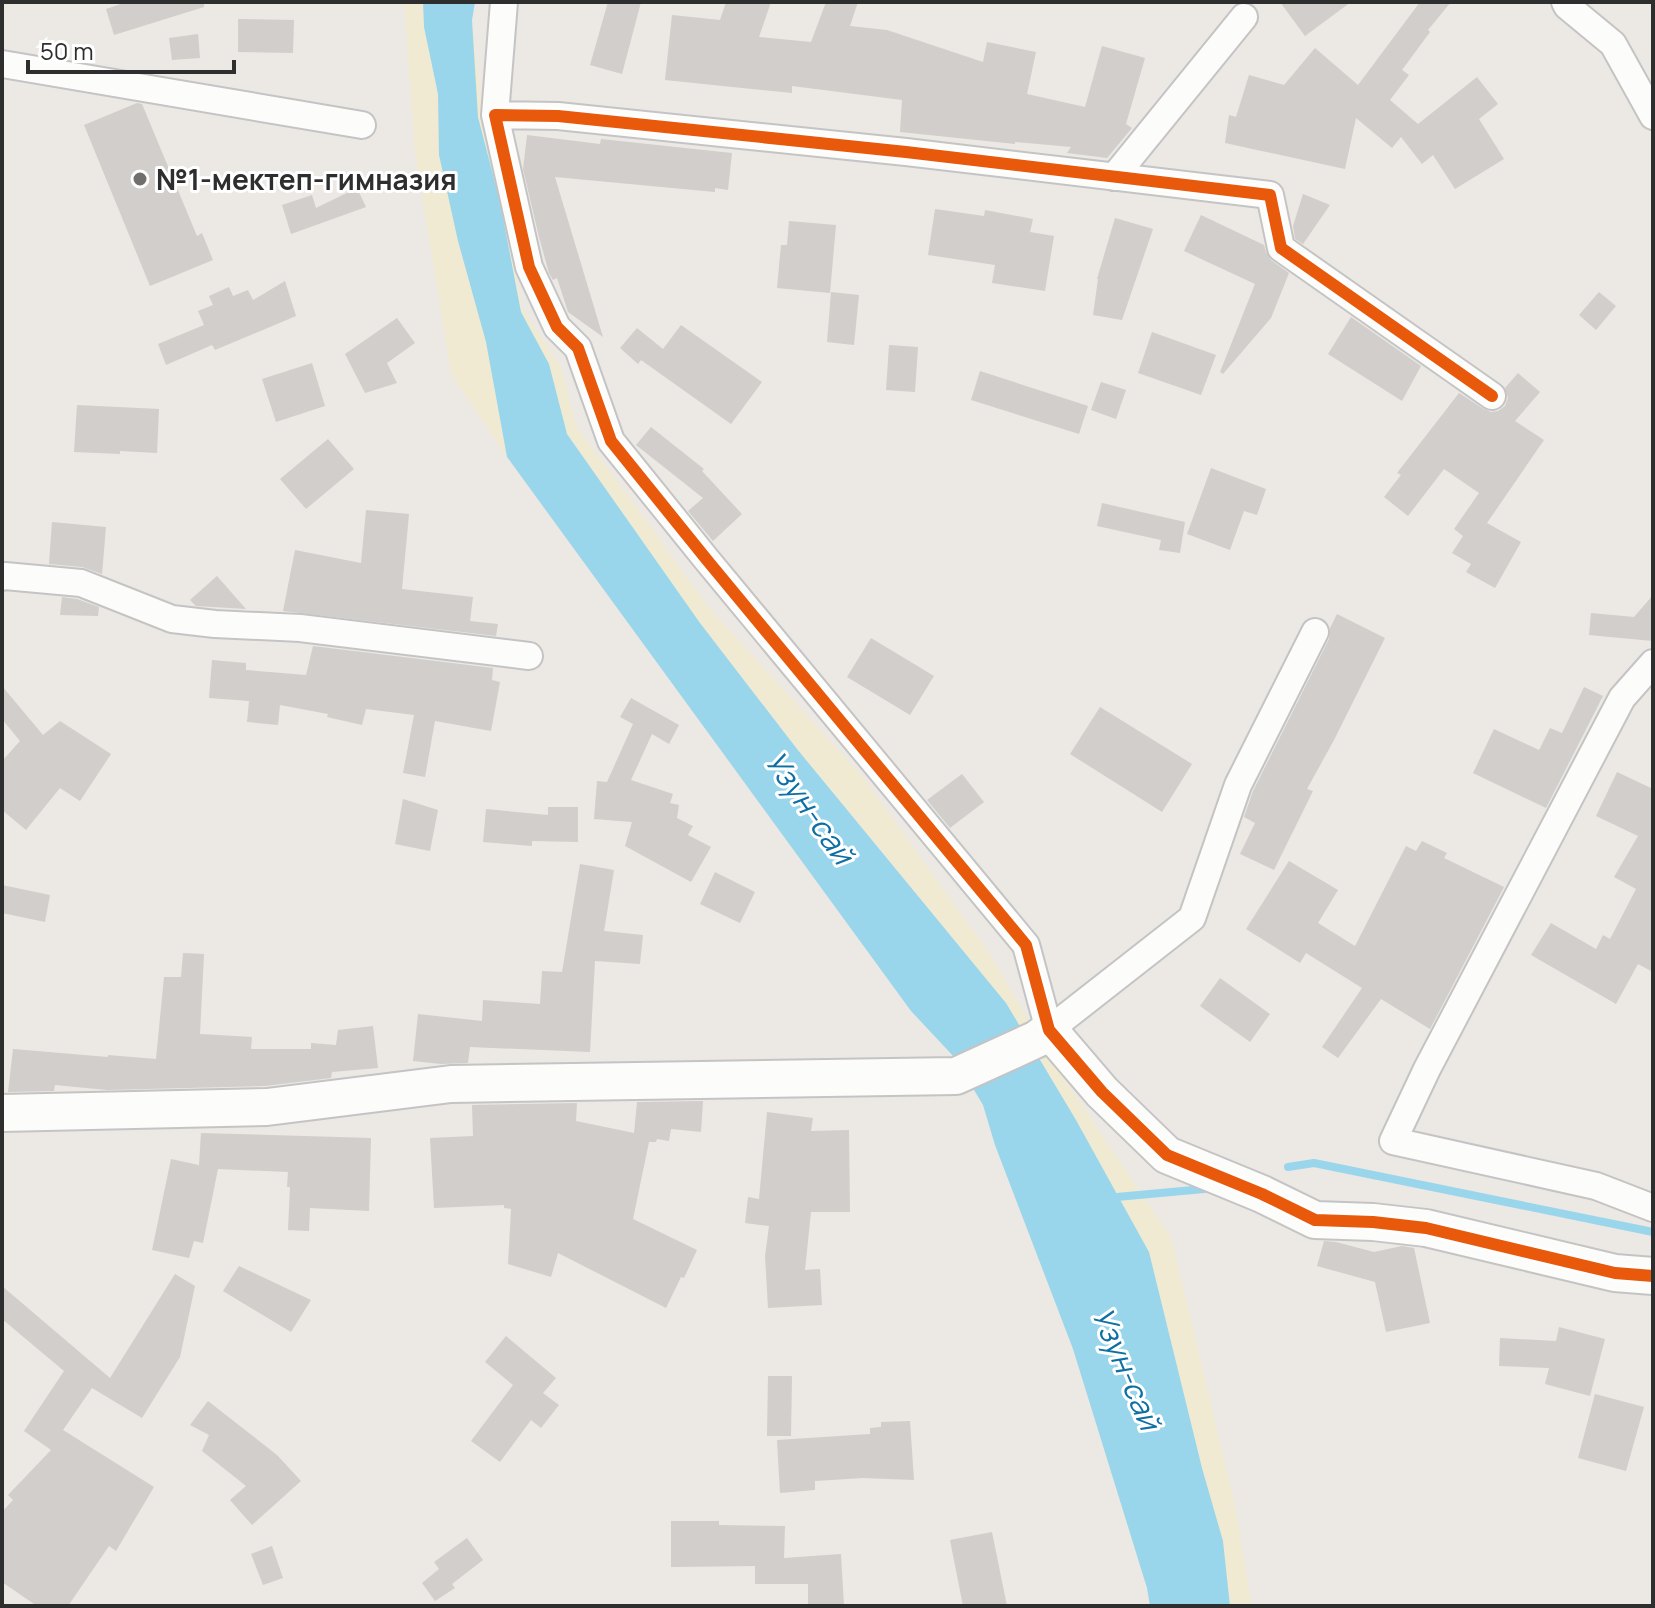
<svg xmlns="http://www.w3.org/2000/svg" width="1655" height="1608" font-family="Manrope,sans-serif">
	<style>
		.sand { fill: #f0ead3 }
		.water { fill: #99d6ec }
		.lines { fill: none; stroke-linecap: round; stroke-linejoin: round }
		.stream { stroke: #99d6ec; stroke-width: 8 }
		.building { fill: #d1cecb }
		.street-casing { stroke: #c5c4c5; stroke-width: 30 }
		.secondary-casing { stroke: #c5c4c5; stroke-width: 40 }
		.street { stroke: #fcfcfb; stroke-width: 26 }
		.secondary { stroke: #fcfcfb; stroke-width: 36 }
		.cycleway-casing { stroke: #fff; stroke-width: 17 }
		.cycleway { stroke: #e8590c; stroke-width: 12 }
		.poi-dot { fill: #706f6e; stroke: #fff; stroke-width: 3 }
		.labels { text-anchor: middle; dominant-baseline: central; stroke-width: 6; stroke-linejoin: round; paint-order: stroke }
		.poi-label { font-size: 28px; font-weight: bold; fill: #2e2e2e; stroke: #fff; text-anchor: start }
		.water-label { font-size: 30px; font-style: italic; fill: #0d6fa3; stroke: #fff }
	</style>
	<rect width="100%" height="100%" fill="#ece8e4"/>
	<path class="sand" d="M404,2H472V20L483,113L503,192L522,308L561,367L577,428L636,506L707,605L862,776L988,951L1053,1062L1171,1237L1234,1500L1252,1606H1150L1147,1588L1073,1349L995,1145L983,1105L955,1058L911,1011L507,457L451,374L415,152Z"/>
	<path class="water" d="M423,2H475L472,20L478,117L500,202L521,312L549,364L567,434L700,623L797,749L1006,1003L1076,1120L1149,1252L1202,1468L1223,1541L1230,1606H1150L1147,1588L1073,1349L995,1145L983,1105L955,1058L911,1011L507,457L486,342L458,241L439,155L438,94L424,27Z"/>
	<g class="lines">
		<path class="stream" d="M1288,1167L1314,1163L1653,1232
			M1110,1201L1117,1197L1204,1189"/>
	</g>
	<path class="building" d="M127,2H204V7L114,35L106,9Z
		M608,2H641L622,74L590,65Z
		M726,2H771L759,37L811,42L826,2H858L850,26L887,30L983,62L987,42L1036,52L1027,94L1085,107L1102,46L1145,58L1126,124L1132,128L1107,158L1067,153L1071,147L1015,142V144L900,132L902,100L792,86V93L665,80L672,15L720,20Z
		M1280,2H1351L1305,36Z
		M1420,2H1451L1428,30L1430,32L1402,70L1409,75L1390,100L1418,124L1477,77L1498,104L1479,119L1504,159L1455,189L1433,155L1422,164L1401,137L1392,148L1356,118L1345,169L1225,143L1229,115L1236,117L1249,75L1284,85L1315,48L1358,85Z
		M238,19L294,20L293,53L238,52Z
		M198,34L200,58L172,60L169,38Z
		M137,103L142,104L197,236L202,233L213,260L150,286L84,125Z
		M527,135L600,144L601,139L732,153L728,190L715,188V192L555,177L603,337L568,312L557,278L553,280L549,273L539,237L523,169Z
		M357,188L366,207L291,234L282,205L312,195L316,208Z
		M1303,194L1330,205L1303,244L1295,239L1293,226Z
		M935,209L984,216L985,210L1033,219L1030,232L1054,236L1045,291L992,283L995,265L928,255Z
		M1201,215L1264,245L1266,252L1271,260L1289,273L1271,318L1223,374L1220,372L1255,284L1184,251Z
		M1115,218L1153,229L1122,320L1093,315L1098,279H1097Z
		M789,221L836,225L830,293L777,288L781,245H787Z
		M285,281L296,316L215,350L212,345L166,365L158,344L204,325L198,311L213,305L209,296L229,287L233,296L248,290L253,300Z
		M831,292L859,295L854,345L827,342Z
		M1599,292L1616,306L1596,330L1579,315Z
		M1351,317L1421,366L1402,401L1328,354Z
		M397,318L415,343L387,363L397,383L365,393L345,354Z
		M681,325L762,382L731,424L641,360L638,364L620,348L637,328L663,349Z
		M1152,332L1216,355L1201,395L1138,373Z
		M889,345L918,347L915,392L886,390Z
		M312,363L325,406L276,422L262,379Z
		M980,371L1088,406L1079,434L971,400Z
		M1518,373L1540,392L1515,421L1544,440L1487,523L1521,542L1495,588L1466,572L1471,564L1452,553L1463,536L1454,529L1479,493L1444,469L1408,516L1384,497L1401,475L1397,473L1459,393L1484,409L1491,412L1498,411L1505,406L1508,398L1505,388Z
		M1101,382L1126,390L1116,419L1091,410Z
		M77,405L159,409L157,453L120,451V454L74,452Z
		M651,427L704,469L702,471L742,514L713,541L688,511L703,498L636,445Z
		M328,439L354,469L306,509L280,479Z
		M1211,468L1266,489L1257,515L1244,511L1230,550L1187,534Z
		M1102,503L1185,522L1180,553L1159,550L1161,540L1097,526Z
		M366,510L409,514L402,589L473,597L470,621L498,624L496,636L283,611L295,550L361,563Z
		M52,522L106,527L102,574L82,567L49,564Z
		M217,576L246,609L196,606L190,600Z
		M1653,595V641L1589,635L1591,613L1634,617Z
		M62,597L77,599L99,607L98,616L60,615Z
		M1337,614L1385,638L1334,740L1307,789L1313,791L1274,870L1240,854L1255,823L1244,817L1253,791L1329,639L1330,628Z
		M871,638L934,676L910,715L847,677Z
		M313,646L493,668L492,680L500,682L491,731L435,721L425,777L403,773L414,715L366,709L362,725L327,717L328,714L280,705L278,725L247,722L249,701L209,698L212,660L246,663V670L306,675Z
		M2,686L43,735L60,721L111,754L80,801L60,788L26,830L2,810V761L20,741L2,719Z
		M1584,687L1603,696L1546,808L1473,773L1494,729L1539,750L1550,728L1562,733Z
		M631,698L679,725L669,744L652,734L631,780L673,794L670,803L679,805L677,818L693,826L688,835L711,847L691,882L625,846L632,822L594,819L597,781L607,782L633,724L620,717Z
		M1100,707L1192,764L1162,812L1070,754Z
		M1617,772L1653,789V972L1638,964L1616,1004L1531,955L1551,923L1596,949L1603,935L1610,939L1636,889L1614,877L1638,836L1596,816Z
		M962,774L984,802L950,828L927,800Z
		M403,799L438,810L430,851L395,844Z
		M548,807H578V842L532,841V846L483,842L486,809L548,815Z
		M1422,841L1447,853L1444,858L1504,887L1430,1029L1381,999L1338,1058L1322,1047L1362,988L1306,953L1300,963L1246,929L1289,861L1338,890L1318,923L1355,946L1406,846L1416,851Z
		M580,864L614,870L604,931L643,935L640,964L595,961L590,1052L470,1047L468,1063L441,1064L413,1061L418,1014L482,1021L483,1000L540,1004L542,971L562,972Z
		M715,872L755,892L740,923L700,904Z
		M2,885L50,895L45,922L2,913Z
		M183,953L204,954L200,1034L252,1037L251,1049H311V1043L336,1045L338,1030L373,1026L378,1068L332,1072L331,1078L265,1086L107,1090L55,1085L54,1091L8,1092L13,1049L108,1057V1055L156,1059L164,977H181Z
		M1220,978L1270,1014L1250,1042L1200,1006Z
		M703,1101L701,1132L671,1129L669,1141L657,1139L656,1142H649L633,1219L697,1250L684,1278L681,1277L666,1308L558,1253L551,1277L508,1264L511,1209L504,1208V1205L434,1208L430,1138L473,1136L472,1105L577,1103L576,1121L634,1133L637,1102Z
		M767,1112L813,1118L811,1131L849,1130L850,1212H811L805,1270L820,1269L822,1305L768,1308L765,1256L769,1226L745,1223L748,1197L759,1199Z
		M201,1133L371,1138L369,1211L310,1208L309,1231L288,1230L290,1187H287L288,1172L218,1169L203,1243L194,1241L189,1258L152,1250L171,1159L199,1165Z
		M1324,1241L1336,1242L1374,1252L1402,1246L1414,1248L1430,1323L1386,1332L1375,1282L1317,1266Z
		M239,1266L311,1300L291,1332L223,1291Z
		M175,1274L195,1286L180,1357L142,1418L92,1388L63,1430L154,1487L116,1551L109,1546L68,1606H37L2,1582V1512L13,1500L8,1495L51,1450L24,1431L64,1371L2,1319V1286L110,1378Z
		M1559,1327L1605,1339L1590,1396L1545,1384L1549,1368L1499,1366L1500,1338L1556,1341Z
		M506,1336L556,1378L543,1393L559,1405L541,1428L531,1420L500,1462L471,1441L513,1385L485,1362Z
		M768,1376H792L791,1436H767Z
		M1595,1394L1644,1407L1626,1471L1578,1458Z
		M208,1401L277,1455L301,1481L252,1525L230,1500L246,1486L202,1451L209,1435L190,1425Z
		M910,1421L914,1480L863,1478L815,1481V1490L780,1493L777,1440L870,1434V1428L881,1427V1422Z
		M671,1521H719V1525L785,1526L784,1558L841,1554L844,1606H808V1584H755V1566L671,1567Z
		M992,1532L1007,1606H963L950,1540Z
		M467,1538L483,1560L452,1584L455,1588L435,1601L422,1583L439,1569L434,1562Z
		M272,1546L283,1578L263,1585L251,1554Z"/>
	<g class="lines">
		<g class="street-casing">
			<path id="street" d="M1565,2L1567,6L1613,44L1653,116
				M2,64L362,125
				M495,115L504,2
				M1114,177L1244,17
				M2,577L5,576L81,583L172,619L215,624L300,628L529,656
				M1315,632L1238,785L1192,918L1049,1030L1026,945L707,560L611,441L578,348L557,327L529,267L495,115L558,116L906,152L1270,195L1281,248L1492,396
				M1653,663L1622,698L1427,1069L1393,1141L1596,1186L1653,1208"/>
		</g>
		<g class="secondary-casing">
			<path id="secondary" d="M2,1113L267,1107L451,1084L956,1076L1037,1039L1049,1030L1102,1092L1167,1155L1262,1194L1315,1220L1373,1222L1426,1228L1615,1273L1653,1276"/>
		</g>
		<use href="#street" class="street"/>
		<use href="#secondary" class="secondary"/>
		<g class="cycleway-casing">
			<path id="cycleway" d="M1492,396L1281,248L1270,195L906,152L558,116L495,115L529,267L557,327L578,348L611,441L707,560L1026,945L1049,1030L1102,1092L1167,1155L1262,1194L1315,1220L1373,1222L1426,1228L1615,1273L1653,1276"/>
		</g>
		<use href="#cycleway" class="cycleway"/>
	</g>
	<circle class="poi-dot" cx="140" cy="179" r="8"/>
	<g class="labels">
		<g class="poi-label">
			<text x="156" y="179">№1-мектеп-гимназия</text>
		</g>
		<g class="water-label">
			<text transform="translate(810 807) rotate(55)">Узун-сай</text>
			<text transform="translate(1127 1368) rotate(67)">Узун-сай</text>
		</g>
	</g>
	<rect width="1655" height="1608" fill="none" stroke="#2e2e2e" stroke-width="8"/>
	<path d="M28 60v12h206v-12" fill="none" stroke="#2e2e2e" stroke-width="4"/>
	<text x="40" y="60" font-size="24" fill="#2e2e2e" stroke="#ffffff" stroke-width="6" paint-order="stroke">50 m</text>
</svg>
